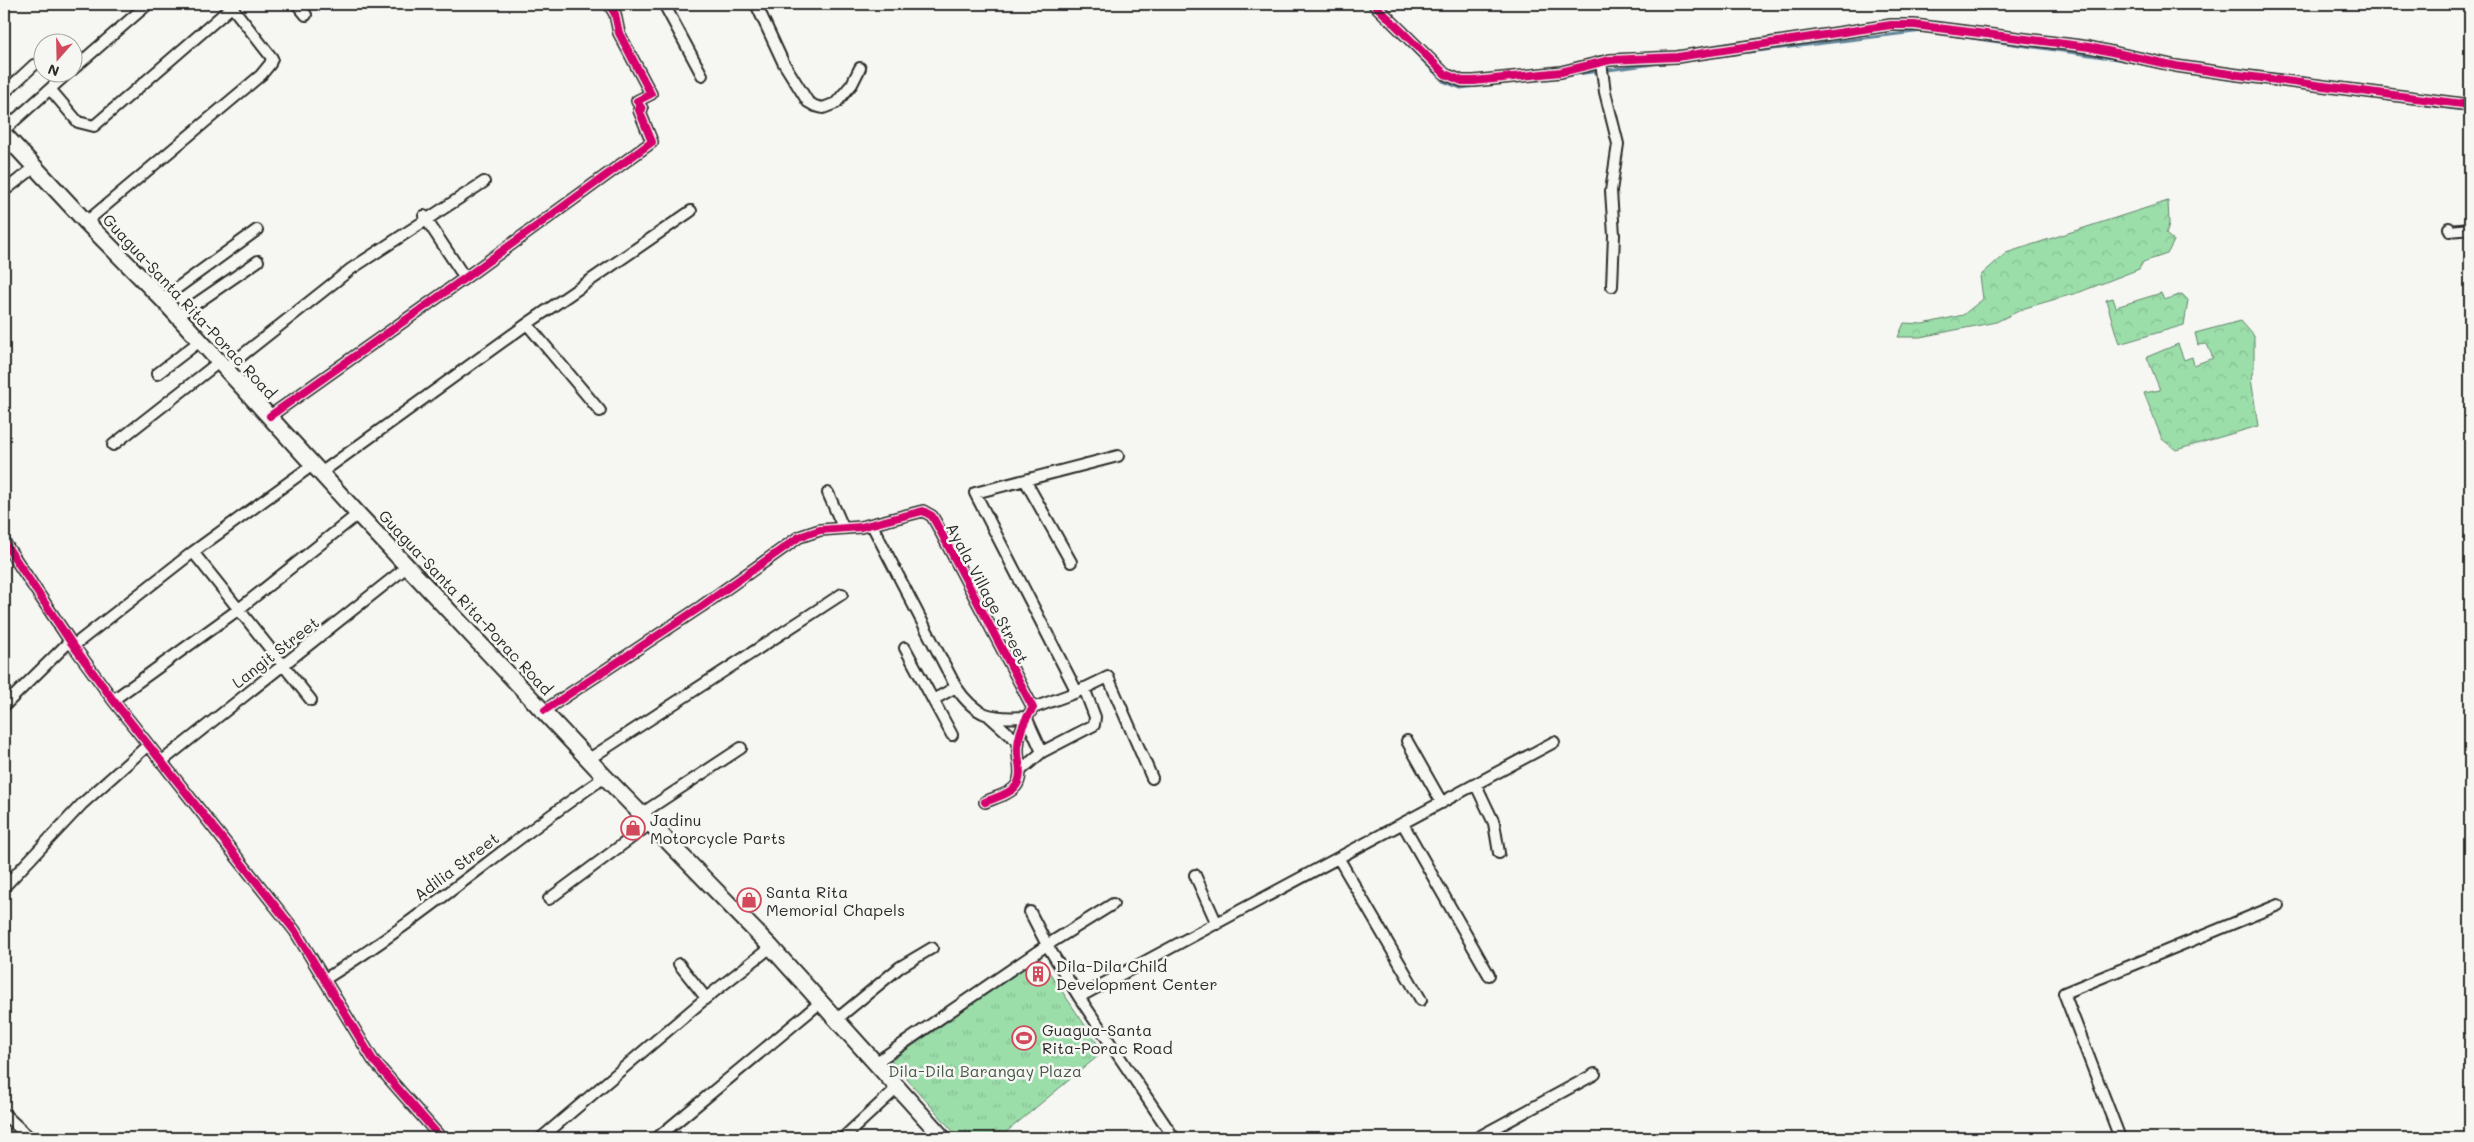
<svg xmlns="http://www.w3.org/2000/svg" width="2474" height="1142" font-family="Mali,sans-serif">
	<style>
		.forest { fill: url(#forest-crowns); stroke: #63846a }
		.park { fill: url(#park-tufts); stroke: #63846a }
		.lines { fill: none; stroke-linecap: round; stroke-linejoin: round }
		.stream { stroke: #608699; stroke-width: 3 }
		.street-casing { stroke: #2b2b2b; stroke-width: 14 }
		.secondary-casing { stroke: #2b2b2b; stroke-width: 19 }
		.street { stroke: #f6f6f2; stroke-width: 10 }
		.secondary { stroke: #f6f6f2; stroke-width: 15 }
		.cycleway-casing { stroke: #f6f6f2; stroke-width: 11 }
		.cycleway { stroke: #d6006c; stroke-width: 8 }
		.labels { text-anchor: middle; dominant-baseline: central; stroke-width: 5; stroke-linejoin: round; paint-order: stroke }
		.street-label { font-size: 16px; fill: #2b2b2b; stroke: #f6f6f2 }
		.poi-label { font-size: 16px; fill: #2b2b2b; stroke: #f6f6f2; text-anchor: start }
		.park-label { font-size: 16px; fill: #47584b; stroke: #f6f6f2 }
	</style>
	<defs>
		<pattern id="forest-crowns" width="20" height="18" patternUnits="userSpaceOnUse" patternTransform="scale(1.25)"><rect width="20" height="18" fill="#9bdeaa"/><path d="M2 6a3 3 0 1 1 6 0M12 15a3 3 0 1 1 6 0" fill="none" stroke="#86bf92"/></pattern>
		<pattern id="park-tufts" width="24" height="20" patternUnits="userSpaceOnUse" patternTransform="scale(1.25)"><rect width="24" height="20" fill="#9bdeaa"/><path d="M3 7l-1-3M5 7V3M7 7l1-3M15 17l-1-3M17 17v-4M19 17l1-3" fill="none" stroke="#86bf92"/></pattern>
	</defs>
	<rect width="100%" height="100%" fill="#f6f6f2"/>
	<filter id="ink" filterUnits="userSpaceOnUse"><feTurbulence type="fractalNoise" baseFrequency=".02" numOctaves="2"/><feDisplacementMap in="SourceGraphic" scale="10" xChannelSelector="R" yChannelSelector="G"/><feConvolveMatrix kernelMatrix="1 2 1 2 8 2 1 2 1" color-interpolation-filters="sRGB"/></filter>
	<g filter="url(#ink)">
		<path class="forest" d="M2168,201L2169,224L2166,234L2174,241L2167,254L2143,262L2139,269L2080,292L2025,308L1996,322L1920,337H1898L1904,323L1923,324L1963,315L1983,299L1980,276L2006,253Z
			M2161,293L2164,300L2182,294L2188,300L2184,325L2119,344L2106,300L2113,298L2116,307Z
			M2241,321L2254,336V368L2251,378L2258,426L2176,450L2162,439L2144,393L2160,390L2147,357L2178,344L2184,360L2192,357L2194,365L2213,358L2207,344L2198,345L2195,333Z"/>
		<path class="park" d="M1039,957L1103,1052L999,1138H959L891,1061Z"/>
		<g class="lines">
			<path class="stream" d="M1386,23L1443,81L1461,88L1499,83
				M1944,34L2131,61
				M1708,57L1923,31
				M1569,75L1670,62
				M2407,102L2470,111"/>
			<g class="street-casing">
				<path id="street" d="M297,4L306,15
					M664,4L702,75
					M756,4L783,62L808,102L815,106L823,108L836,103L852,84L860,68
					M1374,4L1445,74L1462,81H1474L1561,72L1610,60L1677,57L1891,25H1914L2089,47L2176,66L2231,74L2470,105
					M1601,62L1605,92L1618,144L1611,191L1614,235L1612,286
					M72,70L148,4
					M50,89L78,122L94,126L235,4
					M4,93L34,65
					M4,130L69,72
					M4,191L35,167
					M424,216L465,278
					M86,222L261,75L270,64L272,58L232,7
					M2449,228L2450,231L2470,229
					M162,299L257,230
					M178,316L258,261
					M527,324L600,411
					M226,368L351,269L484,182
					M157,374L200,341
					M270,416L465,278L652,142L639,110L642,109L637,101L651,94L619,33L615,14L609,4
					M113,445L219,362
					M322,472L527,324L691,211
					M1026,482L1071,562
					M828,493L843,527
					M872,525L956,687
					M4,542L70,641L113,700L295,931L373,1060L441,1138
					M193,552L311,700
					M73,646L193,552L314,464
					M905,648L933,700
					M1077,692L975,493L1118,456
					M113,700L239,609L358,514
					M4,706L70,641
					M1033,708L1077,692L1108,677L1152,778
					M545,710L702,606L799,537L820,530L861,527L923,511L932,516L936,523L1033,708C1025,719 1018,734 1018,748C1017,760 1024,775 1016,786C1010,794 994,798 985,802
					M989,716L1018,742
					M952,735L933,700L956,687C976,717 991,719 1026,717L1042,752
					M1407,741L1442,803
					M589,759L842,594
					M161,762L408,566
					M1020,771L1042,752L1094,725L1095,717L1084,688
					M1476,785L1494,823L1499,853
					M641,814L741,748
					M1403,824L1489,975
					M1339,859L1421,1000
					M1195,875L1217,924
					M4,887L82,804L147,746
					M549,899L650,824
					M1113,904L1047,945L1079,997L1174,1138
					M679,964L706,998
					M325,979C422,919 510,841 605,777
					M1079,997L1554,742
					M837,1019L900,967L932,948
					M875,1063L1047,945L1030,912
					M4,1114L30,1138
					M541,1138L706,998L771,947
					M657,1138L821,1002
					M843,1138L897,1088
					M1477,1138L1595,1074
					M2120,1138L2064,993L2278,905"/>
			</g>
			<g class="secondary-casing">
				<path id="secondary" d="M4,134L86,222L162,299L358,514L605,777L771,947L943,1138"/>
			</g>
			<use href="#street" class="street"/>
			<use href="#secondary" class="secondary"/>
			<g class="cycleway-casing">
				<path id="cycleway" d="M1374,4L1445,74L1462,81H1474L1561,72L1610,60L1677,57L1891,25H1914L2089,47L2176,66L2231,74L2470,105
					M270,416L465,278L652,142L639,110L642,109L637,101L651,94L619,33L615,14L609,4
					M4,542L70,641L113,700L295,931L373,1060L441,1138
					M545,710L702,606L799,537L820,530L861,527L923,511L932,516L936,523L1033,708C1025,719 1018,734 1018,748C1017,760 1024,775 1016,786C1010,794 994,798 985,802"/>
			</g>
			<use href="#cycleway" class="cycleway"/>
		</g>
	</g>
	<defs>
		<g id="shop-ring" transform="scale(1.25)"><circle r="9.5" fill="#f6f6f2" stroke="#d1495b" stroke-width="1.5"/><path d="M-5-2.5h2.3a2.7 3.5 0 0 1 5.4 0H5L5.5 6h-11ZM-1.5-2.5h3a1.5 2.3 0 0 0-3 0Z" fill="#d1495b"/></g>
		<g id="building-ring" transform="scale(1.25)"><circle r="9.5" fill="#f6f6f2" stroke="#d1495b" stroke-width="1.5"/><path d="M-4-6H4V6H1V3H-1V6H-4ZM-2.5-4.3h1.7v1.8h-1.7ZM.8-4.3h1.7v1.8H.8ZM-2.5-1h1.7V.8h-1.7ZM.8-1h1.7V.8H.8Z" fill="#d1495b"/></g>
		<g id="stadium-ring" transform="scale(1.25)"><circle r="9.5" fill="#f6f6f2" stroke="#d1495b" stroke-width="1.5"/><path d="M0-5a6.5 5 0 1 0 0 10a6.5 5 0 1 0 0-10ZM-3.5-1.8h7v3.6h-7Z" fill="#d1495b"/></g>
	</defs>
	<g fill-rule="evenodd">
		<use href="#shop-ring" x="633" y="828"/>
		<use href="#shop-ring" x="749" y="900"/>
		<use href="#building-ring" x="1038" y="974"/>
		<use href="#stadium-ring" x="1024" y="1038"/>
	</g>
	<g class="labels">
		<g class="street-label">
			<text transform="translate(190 306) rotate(47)">Guagua-Santa Rita-Porac Road</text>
			<text transform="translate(988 593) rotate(62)">Ayala Village Street</text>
			<text transform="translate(466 602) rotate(47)">Guagua-Santa Rita-Porac Road</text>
			<text transform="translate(275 652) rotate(-38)">Langit Street</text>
			<text transform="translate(456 866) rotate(-37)">Adilia Street</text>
		</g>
		<g class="poi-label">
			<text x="650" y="819">Jadinu<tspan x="650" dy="18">Motorcycle Parts</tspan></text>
			<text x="766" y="891">Santa Rita<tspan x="766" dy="18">Memorial Chapels</tspan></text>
			<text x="1056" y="965">Dila-Dila Child<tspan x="1056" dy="18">Development Center</tspan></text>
			<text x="1042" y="1029">Guagua-Santa<tspan x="1042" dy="18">Rita-Porac Road</tspan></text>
		</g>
		<g class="park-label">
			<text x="985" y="1070">Dila-Dila Barangay Plaza</text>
		</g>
	</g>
	<rect width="2474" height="1142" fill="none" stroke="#f6f6f2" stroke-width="20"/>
	<rect x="10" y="10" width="2454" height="1122" fill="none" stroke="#2b2b2b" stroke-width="2" filter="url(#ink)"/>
	<g transform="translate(58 58) rotate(200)"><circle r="24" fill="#f6f6f2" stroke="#a5a5a2"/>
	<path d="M0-4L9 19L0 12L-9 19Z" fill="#d1495b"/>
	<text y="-8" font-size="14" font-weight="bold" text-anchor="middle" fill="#2b2b2b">N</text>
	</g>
</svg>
